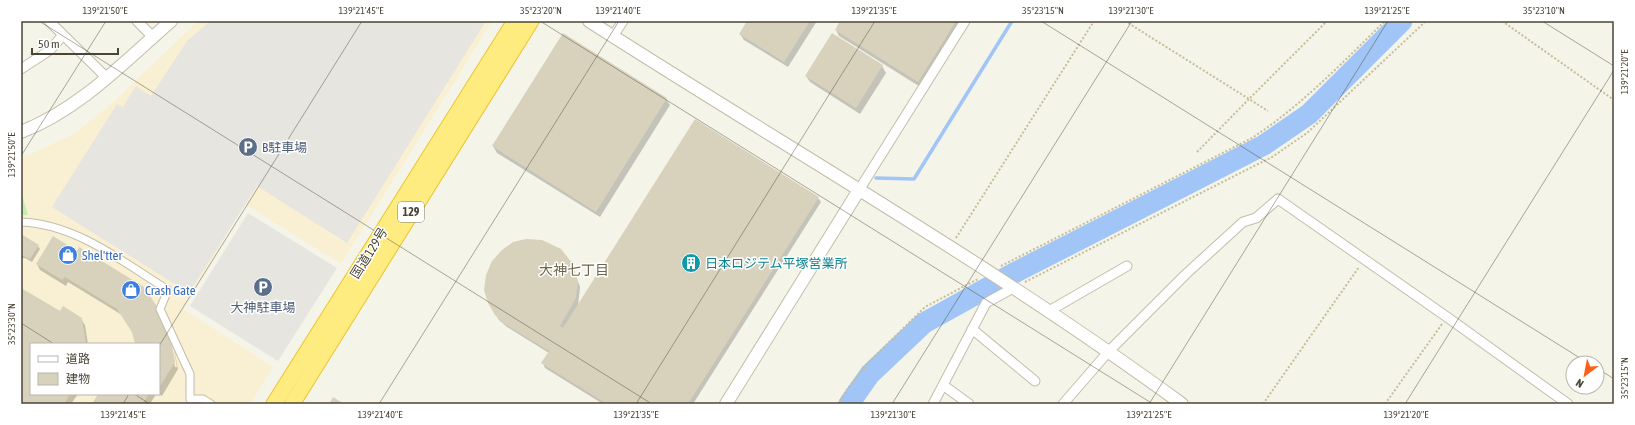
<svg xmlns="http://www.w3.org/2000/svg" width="1635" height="425" font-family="'Asap Condensed','Noto Sans JP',sans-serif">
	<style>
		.commercial { fill: #f9efd2; fill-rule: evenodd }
		.green { fill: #c6edae }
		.parking { fill: #e6e5e0 }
		.shadow { fill: #0003 }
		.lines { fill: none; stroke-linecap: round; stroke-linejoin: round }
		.stream { stroke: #a0c5f6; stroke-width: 3.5 }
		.river { stroke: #a0c5f6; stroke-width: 21 }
		.building { fill: #d8d2bd }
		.pedestrian-casing { stroke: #c2beaa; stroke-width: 9 }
		.minor-casing { stroke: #c2beaa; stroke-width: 11 }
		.tertiary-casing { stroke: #c2beaa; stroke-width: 14 }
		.trunk-casing { stroke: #eac52d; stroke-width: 17 }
		.path { stroke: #c5bd9a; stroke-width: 2; stroke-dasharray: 2 2; stroke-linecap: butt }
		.pedestrian { stroke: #fff; stroke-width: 7 }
		.minor { stroke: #fff; stroke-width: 9 }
		.tertiary { stroke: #fff; stroke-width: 12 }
		.trunk { stroke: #ffec81; stroke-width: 15 }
		.ticks { fill: none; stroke: #4a4536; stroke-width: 1; stroke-opacity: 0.45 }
		.labels { text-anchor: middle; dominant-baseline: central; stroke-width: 3; stroke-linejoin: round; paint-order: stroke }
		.shield { fill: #fff; stroke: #807d72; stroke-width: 1 }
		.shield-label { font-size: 12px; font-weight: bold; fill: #4a4536 }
		.service-label { font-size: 13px; fill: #4e5e75; stroke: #fff; text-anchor: start }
		.street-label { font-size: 13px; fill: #4a4536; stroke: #fff }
		.shop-label { font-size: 13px; fill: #366cbe; stroke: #fff; text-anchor: start }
		.culture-label { font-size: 13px; fill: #0d838f; stroke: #fff; text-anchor: start }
		.neighbourhood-label { font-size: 14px; fill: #6e664c; stroke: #fff }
		.neatline { fill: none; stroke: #4a4536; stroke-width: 1.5 }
		.ticks-label { font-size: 10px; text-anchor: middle; fill: #4a4536 }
	</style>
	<rect width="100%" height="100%" fill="#f5f4e8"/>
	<path class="commercial" d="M198,21H492L341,264L245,204L183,309L273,367L250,404H21V156L31,154L72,135L109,106ZM31,344H159V394H31Z"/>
	<path class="green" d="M21,192L28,215H21Z"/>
	<path class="parking" d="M210,21H486L347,243L257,186L189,293L52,207L117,104L123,107L136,86L151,96L187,41Z
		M248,213L337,268L278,361L190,306Z"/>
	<path class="shadow" d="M748,21H817L788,67L744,40L740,34Z
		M841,21H963L922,88L839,36L836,30Z
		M882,66L886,73L860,114L810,82L806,76Z
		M666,99L670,105L600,217L497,153L493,146Z
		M818,198L821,202L693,404H603L545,368L543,363L549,353L507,327L499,320L489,303L572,265L580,287L578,307Z
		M21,235L38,246L40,249L32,262L25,258H21Z
		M37,264L167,323L175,367H177L170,328L178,369L162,396L159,394V344H136L133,333L122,315L68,282L66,286L40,270Z
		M21,289L60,312L81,319L85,325L88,344H31V394H78L71,404H21Z
		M99,394H156L150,404H93Z"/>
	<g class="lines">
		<path class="stream" d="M876,178L914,179L1012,21"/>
		<path class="river" d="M849,404L870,374L924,323L1016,272L1264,145L1309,114L1402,21"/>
	</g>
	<path class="building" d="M747,21H810L784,62L739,34Z
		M840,21H956L918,82L835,30Z
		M563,33L667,98L596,212L492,146Z
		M832,33L883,65L856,108L805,76Z
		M695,119L819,197L688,404H607L541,363L549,351L503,323L495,315L488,303L484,290L486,275L492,261L502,250L513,242L526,239L542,240L561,249L573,264L578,282L576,298L560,326L563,328Z
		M21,234L39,245L30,259L21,255Z
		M53,236L77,251L79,247L144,287L168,323L175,362L159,388V344H135L132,332L117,309L65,277L62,280L36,264Z
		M21,288L60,311L63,306L82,318L86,344H31V394H70L64,404H21Z
		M98,394H149L142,404H92Z
		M333,397L344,404H329Z"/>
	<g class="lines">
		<g class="pedestrian-casing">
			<path id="pedestrian" d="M21,222C76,224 123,262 168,290L160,309L190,374V399H203L211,404"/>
		</g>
		<g class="minor-casing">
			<path id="minor" d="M49,21L107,78
				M137,21L153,37
				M613,36L623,21
				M21,69L50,50L63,35
				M859,190L965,21
				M1049,311L1127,266
				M972,329L1035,381
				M943,385L969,404
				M933,404L986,303L1013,288
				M1063,404L1109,351L1186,274L1243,222L1256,218L1278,199L1447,317L1568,404"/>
		</g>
		<g class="tertiary-casing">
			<path id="tertiary" d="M589,21C787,148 992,265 1182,404
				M21,132C80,109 124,62 171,21
				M726,404L859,190"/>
		</g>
		<g class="trunk-casing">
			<path id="trunk" d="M274,404L515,21
				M292,404L531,21"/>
		</g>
		<path class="path" d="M1125,21L1249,99L1327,21
			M1502,21L1614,100
			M1197,152L1249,99L1268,111
			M956,238L1094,21
			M1001,266L1252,138C1301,106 1343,62 1385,21
			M1025,282L1272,157L1307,133L1426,21
			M838,404L848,388L871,360L925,307L978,279
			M1263,404L1359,267
			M1385,404L1442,324"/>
		<use href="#pedestrian" class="pedestrian"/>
		<use href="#minor" class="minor"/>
		<use href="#tertiary" class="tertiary"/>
		<use href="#trunk" class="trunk"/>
	</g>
	<path class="ticks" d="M39,21L652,404M540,21L1153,404M1041,21L1588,363M1542,21L1614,66M21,156L106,21M21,323L54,344M159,346L362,21M1597,368L1614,379M134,394L150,404M123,404L129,394M379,404L619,21M636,404L875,21M892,404L1132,21M1149,404L1388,21M1405,404L1614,70"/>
	<defs>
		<g id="parking-disc" transform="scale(1)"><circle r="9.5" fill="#5c6f8a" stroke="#fff"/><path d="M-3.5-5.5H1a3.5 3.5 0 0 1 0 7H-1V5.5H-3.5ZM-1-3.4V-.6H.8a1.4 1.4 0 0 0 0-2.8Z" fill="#fff"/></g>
		<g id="shop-disc" transform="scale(1)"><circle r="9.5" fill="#3f7fe0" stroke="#fff"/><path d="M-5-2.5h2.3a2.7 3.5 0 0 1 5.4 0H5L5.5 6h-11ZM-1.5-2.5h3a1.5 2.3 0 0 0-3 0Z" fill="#fff"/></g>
		<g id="building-disc" transform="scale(1)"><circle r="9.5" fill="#0f9aa8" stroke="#fff"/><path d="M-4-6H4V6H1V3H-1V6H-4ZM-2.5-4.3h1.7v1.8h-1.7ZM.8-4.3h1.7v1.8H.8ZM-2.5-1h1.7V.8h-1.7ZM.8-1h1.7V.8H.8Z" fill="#fff"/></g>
	</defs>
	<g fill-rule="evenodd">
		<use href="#parking-disc" x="248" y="147"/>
		<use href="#shop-disc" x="68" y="255"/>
		<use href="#building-disc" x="691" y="263"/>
		<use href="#parking-disc" x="263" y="287"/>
		<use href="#shop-disc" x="131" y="290"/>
	</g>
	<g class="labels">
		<rect class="shield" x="398" y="202" width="26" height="20" rx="3"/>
		<g class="shield-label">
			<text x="411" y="212">129</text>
		</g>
		<g class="service-label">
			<text x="262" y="147">B駐車場</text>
			<text x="263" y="307" text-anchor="middle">大神駐車場</text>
		</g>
		<g class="street-label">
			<text transform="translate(369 253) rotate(-58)">国道129号</text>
		</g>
		<g class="shop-label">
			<text x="82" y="255">Shel'tter</text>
			<text x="145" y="290">Crash Gate</text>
		</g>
		<g class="culture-label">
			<text x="705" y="263">日本ロジテム平塚営業所</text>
		</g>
		<g class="neighbourhood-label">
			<text x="574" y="270">大神七丁目</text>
		</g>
	</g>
	<rect width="1635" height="425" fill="none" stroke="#ffffff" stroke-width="44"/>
	<rect x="30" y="343" width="130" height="52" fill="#ffffff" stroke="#b7b5af"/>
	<rect x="38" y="356" width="20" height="6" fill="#ffffff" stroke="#b7b5af"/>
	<text x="66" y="363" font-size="12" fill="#4a4536">道路</text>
	<rect x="38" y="373" width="20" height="12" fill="#d8d2bd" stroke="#b7b5af"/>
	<text x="66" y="383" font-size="12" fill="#4a4536">建物</text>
	<g transform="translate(1585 375) rotate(212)"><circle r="19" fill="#ffffff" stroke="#b7b5af"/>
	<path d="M0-3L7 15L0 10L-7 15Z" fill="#ff6016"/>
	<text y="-6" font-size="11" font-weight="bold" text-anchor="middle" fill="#4a4536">N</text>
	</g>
	<path d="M32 48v6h86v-6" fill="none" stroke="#4a4536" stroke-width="2"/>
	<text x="38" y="48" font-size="12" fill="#4a4536" stroke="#ffffff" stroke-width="3" paint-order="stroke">50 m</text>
	<rect x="22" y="22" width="1591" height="381" class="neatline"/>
	<g class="ticks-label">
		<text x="105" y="14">139°21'50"E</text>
		<text x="361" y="14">139°21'45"E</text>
		<text x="541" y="14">35°23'20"N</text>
		<text x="618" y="14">139°21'40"E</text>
		<text x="874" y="14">139°21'35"E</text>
		<text x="1043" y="14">35°23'15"N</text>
		<text x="1131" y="14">139°21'30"E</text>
		<text x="1387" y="14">139°21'25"E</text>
		<text x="1544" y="14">35°23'10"N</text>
		<text transform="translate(1624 72) rotate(-90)" y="4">139°21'20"E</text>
		<text transform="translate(11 155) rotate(-90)" y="4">139°21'50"E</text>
		<text transform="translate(11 324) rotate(-90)" y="4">35°23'30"N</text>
		<text transform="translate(1624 378) rotate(-90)" y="4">35°23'15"N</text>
		<text x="123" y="418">139°21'45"E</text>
		<text x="380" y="418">139°21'40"E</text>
		<text x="636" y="418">139°21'35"E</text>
		<text x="893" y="418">139°21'30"E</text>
		<text x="1149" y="418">139°21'25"E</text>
		<text x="1406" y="418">139°21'20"E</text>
	</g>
</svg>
